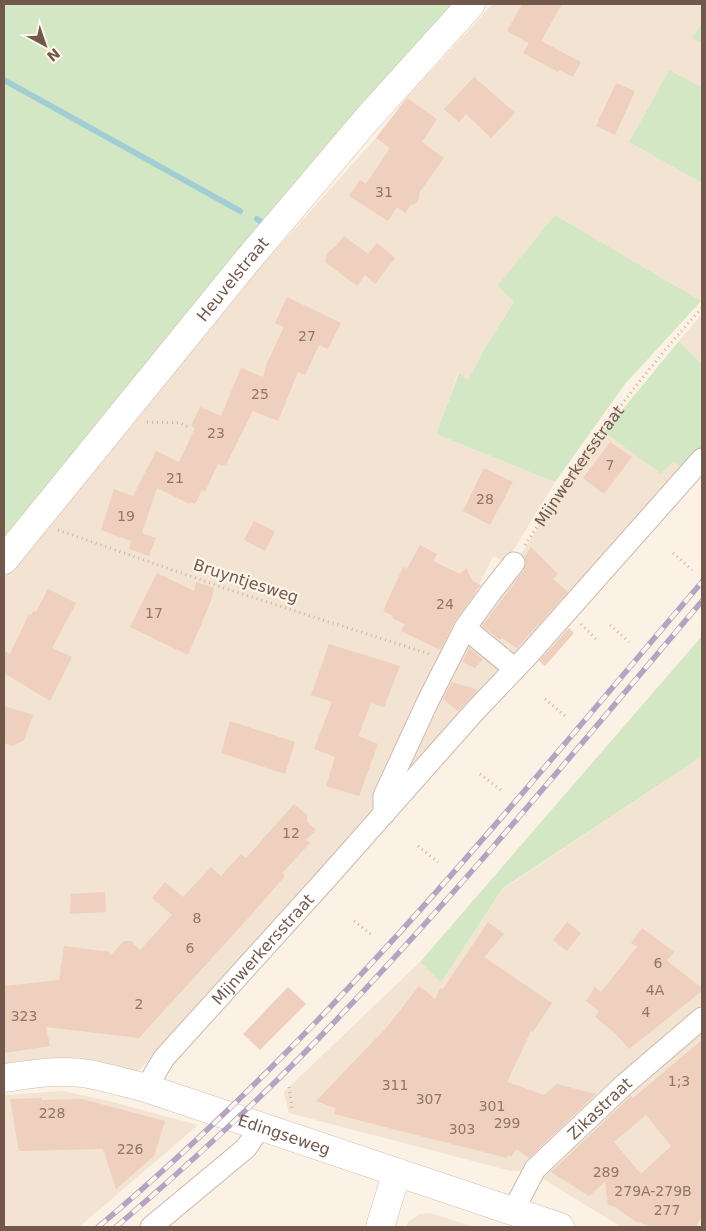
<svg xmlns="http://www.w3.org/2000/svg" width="706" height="1231" font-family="'DejaVu Sans',sans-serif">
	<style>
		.residential { fill: #f2e3d3 }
		.green { fill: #d3e7c4 }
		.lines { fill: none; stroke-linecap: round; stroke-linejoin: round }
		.stream { stroke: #a1ced4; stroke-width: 6 }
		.building { fill: #efcfbd; fill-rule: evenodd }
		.street-casing { stroke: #ccb9ab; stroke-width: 23 }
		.secondary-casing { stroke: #d0bbac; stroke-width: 29 }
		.path { stroke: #d3b3a1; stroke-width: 3; stroke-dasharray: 1 4; stroke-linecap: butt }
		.street { stroke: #fff; stroke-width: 21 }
		.secondary { stroke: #fff; stroke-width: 28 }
		.rail-casing { stroke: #b4a4c3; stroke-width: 5.5 }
		.rail { stroke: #fef6ea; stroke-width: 4; stroke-dasharray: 11; stroke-linecap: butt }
		.labels { text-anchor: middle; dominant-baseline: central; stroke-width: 4.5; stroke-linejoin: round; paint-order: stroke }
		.number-label { font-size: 14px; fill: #917668 }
		.street-label { font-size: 16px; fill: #72584b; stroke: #fef6ea }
	</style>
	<rect width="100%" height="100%" fill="#fbf1e4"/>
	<path class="residential" d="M493,4H702V22L692,38L702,44V87L669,70L629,142L702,183V300L701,301L555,215L497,286L514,302L485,348L468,380L458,373L436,434L555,482L506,562L493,556L366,821L337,850L156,1053L138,1071L132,1072L4,1067V575L73,494L205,329L376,138L407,97Z
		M702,314V364L679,341Z
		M604,432L661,474L673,462L685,470L395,791L447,673L570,476Z
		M702,756V1013L603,1096L521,1171H511L289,1113L284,1092L420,962L441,981L503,889Z
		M702,1026V1227H621L537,1175Z
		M63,1091L109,1101L198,1125L79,1227H4V1095Z
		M430,1213L474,1227H406L408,1222L420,1214Z"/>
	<path class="green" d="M4,4H455L194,305L4,537Z
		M702,22V44L692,38Z
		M669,70L702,87V183L629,142Z
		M555,215L701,301L625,384L555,482L436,434L459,373L468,380L485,348L514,302L497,286Z
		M679,341L702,364V451L685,470L673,462L661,474L604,432Z
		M702,636V756L503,888L441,982L420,962Z"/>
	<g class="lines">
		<path class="stream" d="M4,80L240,211
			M257,219L260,221"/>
	</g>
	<path class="building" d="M522,4H562L541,41L581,62L573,77L559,70L558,72L523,53L529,43L507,31Z
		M474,77L515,113L491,138L466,114L459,122L444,109Z
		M616,83L635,91L615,135L596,126Z
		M407,98L437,119L422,142L444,158L419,193V198L416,203L410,206L405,213L397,207L388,221L349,196L360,180L366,184L390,148L376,138Z
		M344,236L368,254L377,243L395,258L375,284L365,275L357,286L325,262L327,253L337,245Z
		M287,297L341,323L328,349L319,345L305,375L298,372L278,421L253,411L226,465L224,464L223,466L218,464L205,492L202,490L195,504L190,502V504L157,488L142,533L156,538L149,556L129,549L131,541L101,530L114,489L133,496L156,451L179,462L195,428L191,426L200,407L221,416L241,368L263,377L267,363L284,327L275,323Z
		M610,442L632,457L604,494L583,478Z
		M484,468L513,482L490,525L463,511Z
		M254,521L275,531L265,551L244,540Z
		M420,545L437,554L433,561L460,574L466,568L473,581L481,585L455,621L440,650L401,631L405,624L392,618L393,616L383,611L403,567L407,569Z
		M531,547L558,574L553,579L568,592L517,648L502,638L500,640L482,626L524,570L526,564L525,557Z
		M157,573L194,591L196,582L214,588L211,601L188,655L130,627Z
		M48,589L76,603L52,648L72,657L50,701L4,673V650L10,654L29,614L31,615L33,611L36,612Z
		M569,628L574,633L545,666L539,661Z
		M329,644L400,666L384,707L371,703L358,736L378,744L359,796L326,786L335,757L314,749L332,702L311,695Z
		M469,648L483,659L475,668L462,662Z
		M452,682L478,690L458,711L443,699Z
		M4,706L33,715L24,740L13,746L4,743Z
		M230,721L295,742L285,774L221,753Z
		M294,804L307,815V821L316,830L306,840L310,843L282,873L285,876L251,915L139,1038L46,1027L50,1046L4,1053V986L59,980L64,946L110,952V956L124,941H131L140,950L172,915L152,898L165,882L183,897L211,867L221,876L241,854L246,858Z
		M105,892L106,912L70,914L71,894Z
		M488,922L504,934L484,957L552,1003L533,1032L531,1031L507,1082L544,1095L557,1084L596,1094L529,1158L516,1149L511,1157L508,1155L507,1158L334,1114L336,1108L316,1101L387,1027L419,986L435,999L440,988L443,989Z
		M567,922L581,933L567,951L553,940Z
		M642,928L674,952L667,961L702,988V991L629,1049L615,1033L595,1017L599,1011L586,1001L595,987L601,992L637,947L631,943Z
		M288,987L306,1004L260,1050L243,1034Z
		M702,1040V1215L696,1227H652L635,1221L615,1207L608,1205L605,1182L589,1196L551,1172L631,1096L633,1098ZM646,1115L671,1146L641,1174L614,1142Z
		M42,1098V1100L82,1099L165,1121L154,1156L116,1189L103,1149L19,1151L10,1099Z"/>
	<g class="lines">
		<g class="street-casing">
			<g id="street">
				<path d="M465,628L515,669"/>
				<path d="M384,814V796L428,701L465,628L491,592L514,563"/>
				<path id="s2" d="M146,1088L164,1058L326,879L474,712L529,654L702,459"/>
				<path id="s3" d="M513,1211L535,1169L625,1084L702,1018"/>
				<path d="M151,1227L246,1148L261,1126"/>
			</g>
		</g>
		<g class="secondary-casing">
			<g id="secondary">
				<path id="s4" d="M4,560L246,262L368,118L471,4"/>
				<path id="s5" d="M4,1078C32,1074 61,1069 89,1074C108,1078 127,1083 146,1088L560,1227"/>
				<path d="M380,1227L397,1172"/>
			</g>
		</g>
		<g class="path">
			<path d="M147,422L181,423L188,427"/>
			<path d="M58,530L230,590L429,654"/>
			<path id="s1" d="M525,545C578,462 635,381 702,308"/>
			<path d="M673,553L692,570"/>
			<path d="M581,624L597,640"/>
			<path d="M610,625L629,642"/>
			<path d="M545,699L565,716"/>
			<path d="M480,774L501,790"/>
			<path d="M418,846L438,862"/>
			<path d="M354,921L373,936"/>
			<path d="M289,1087L292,1108L291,1110"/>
		</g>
		<use href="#street" class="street"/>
		<use href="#secondary" class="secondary"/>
		<g class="rail-casing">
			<path id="rail" d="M98,1227C325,1037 511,806 702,582
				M116,1227C186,1167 254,1105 318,1039C453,899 577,749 702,601"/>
		</g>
		<use href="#rail" class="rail"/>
	</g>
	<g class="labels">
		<g class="number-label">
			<text x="384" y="192">31</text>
			<text x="307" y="336">27</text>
			<text x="260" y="394">25</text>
			<text x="216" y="433">23</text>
			<text x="610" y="465">7</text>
			<text x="175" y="478">21</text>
			<text x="485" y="499">28</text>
			<text x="126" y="516">19</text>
			<text x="445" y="604">24</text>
			<text x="154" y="613">17</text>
			<text x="291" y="833">12</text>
			<text x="197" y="918">8</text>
			<text x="190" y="948">6</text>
			<text x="658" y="963">6</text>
			<text x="655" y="990">4A</text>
			<text x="139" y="1004">2</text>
			<text x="646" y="1012">4</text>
			<text x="24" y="1016">323</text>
			<text x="679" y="1081">1;3</text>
			<text x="395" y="1085">311</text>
			<text x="429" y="1099">307</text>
			<text x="492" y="1106">301</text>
			<text x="52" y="1113">228</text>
			<text x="507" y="1123">299</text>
			<text x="462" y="1129">303</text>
			<text x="130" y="1149">226</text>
			<text x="606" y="1172">289</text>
			<text x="653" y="1191">279A-279B</text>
			<text x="667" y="1210">277</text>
		</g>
		<g class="street-label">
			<text stroke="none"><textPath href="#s4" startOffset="362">Heuvelstraat</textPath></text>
			<text stroke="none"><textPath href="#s1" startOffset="96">Mijnwerkersstraat</textPath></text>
			<text transform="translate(246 581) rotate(18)">Bruyntjesweg</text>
			<text stroke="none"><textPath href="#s2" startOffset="182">Mijnwerkersstraat</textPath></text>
			<text stroke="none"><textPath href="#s3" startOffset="136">Zikastraat</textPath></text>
			<text stroke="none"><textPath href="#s5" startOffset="290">Edingseweg</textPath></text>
		</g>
	</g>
	<rect width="706" height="1231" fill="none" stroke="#72584b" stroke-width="10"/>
	<g transform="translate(45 45) rotate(140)" stroke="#fef6ea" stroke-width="4" paint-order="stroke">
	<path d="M0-4L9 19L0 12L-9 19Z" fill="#72584b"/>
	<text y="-8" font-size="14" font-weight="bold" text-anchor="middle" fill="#72584b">N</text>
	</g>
</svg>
